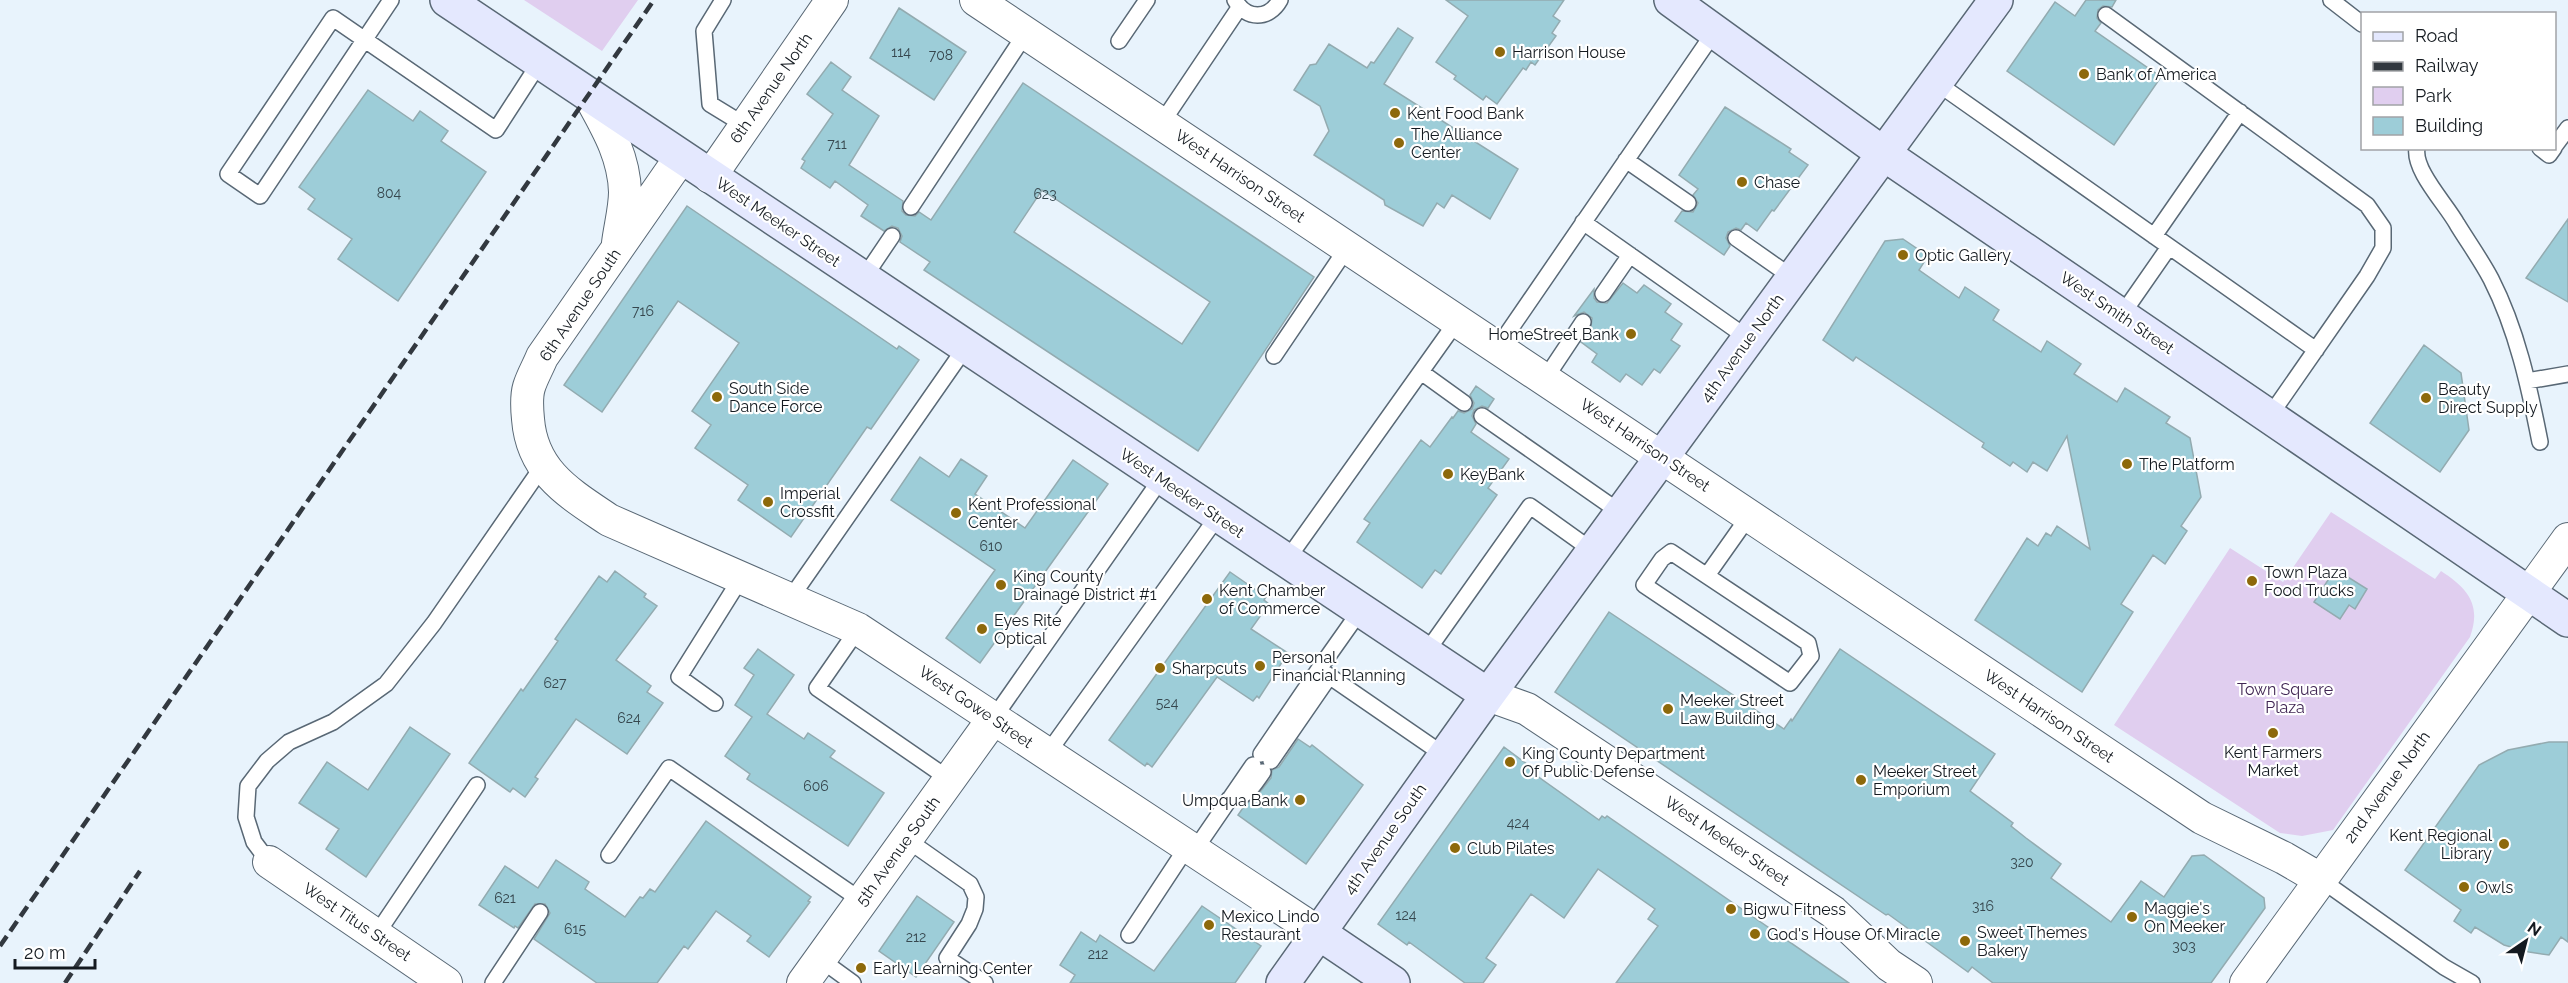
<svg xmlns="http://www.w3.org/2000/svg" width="2568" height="983" font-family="Raleway,sans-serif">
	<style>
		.green { fill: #e0ceef }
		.building { fill: #9dcdd8; stroke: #93abb0; stroke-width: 1.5; fill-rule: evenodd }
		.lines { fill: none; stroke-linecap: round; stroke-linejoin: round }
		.lane-casing { stroke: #596875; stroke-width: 18 }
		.street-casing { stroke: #596875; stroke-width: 34 }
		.secondary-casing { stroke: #596875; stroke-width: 36 }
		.lane { stroke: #fff; stroke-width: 15 }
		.street { stroke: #fff; stroke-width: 32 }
		.secondary { stroke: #e4e8fe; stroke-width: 33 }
		.rail { stroke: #32383f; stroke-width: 4.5; stroke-dasharray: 12 6; stroke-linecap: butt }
		.poi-dot { fill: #8d690b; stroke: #fff; stroke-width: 2 }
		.labels { text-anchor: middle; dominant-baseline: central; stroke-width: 4.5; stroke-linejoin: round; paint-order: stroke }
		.number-label { font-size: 14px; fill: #36474e }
		.poi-label { font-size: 16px; fill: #141a20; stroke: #fff; text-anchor: start }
		.street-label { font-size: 16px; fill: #141a20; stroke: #fff }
		.park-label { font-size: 16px; fill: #402653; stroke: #fff }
	</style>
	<rect width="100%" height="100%" fill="#e8f3fc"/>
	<path class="green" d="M524,0H638L602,51Z
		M2331,512L2435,579L2441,571C2467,588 2482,604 2470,637L2333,830L2302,836L2280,833L2114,725L2230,548L2283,582Z"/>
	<path class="building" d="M1446,0H1564L1553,16L1560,21L1552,33L1556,36L1535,65L1531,62L1526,70L1523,68L1497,104L1486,96L1483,100L1454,79L1456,76L1436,62L1468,16Z
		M2086,0H2116L2112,7L2103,6L2098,10L2097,18L2101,23L2095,31L2161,77L2114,145L2007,71L2055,2L2075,16Z
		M899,8L966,52L934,100L870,58Z
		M1398,28L1413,38L1384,84L1518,169L1490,219L1452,195L1444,208L1437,203L1423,226L1385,205L1384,200L1314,155L1329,131L1320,106L1294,90L1310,65L1316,64L1329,44L1367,68L1371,62L1374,63Z
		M831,62L851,77L842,90L879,116L849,165L903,201L902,211L906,215L915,216L919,212L931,220L1023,83L1314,277L1198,451L924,270L930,262L900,242L902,236L898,228L892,226L884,231L861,216L868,205L835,181L830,188L801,168L805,161L802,159L833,114L807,94ZM1042,190L1210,302L1182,344L1014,232Z
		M368,90L413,121L420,111L448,131L441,141L486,172L398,301L338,259L352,239L308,209L315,199L299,187Z
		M1725,107L1791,149L1789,152L1808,165L1774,211L1772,210L1757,231L1746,223L1741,230L1736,228L1728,232L1726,238L1730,246L1724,255L1675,221L1682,211L1693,212L1698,203L1693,195L1698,189L1679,175Z
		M687,206L897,349L899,346L919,360L871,429L867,427L791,537L738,500L748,485L695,448L711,425L692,411L739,343L678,301L602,412L564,385Z
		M2568,219V302L2526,278Z
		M1903,239L1928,256L1919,270L1959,298L1965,287L1999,310L1993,320L2041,352L2047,341L2081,364L2074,374L2117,402L2125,388L2170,417L2166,423L2190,438L2201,497L2181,526L2187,531L2165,564L2153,555L2121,604L2133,612L2082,692L1975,620L2027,538L2038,546L2046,533L2051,536L2057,526L2090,549L2067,436L2047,471L2033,462L2027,472L2013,462L2010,466L1982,447L1984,443L1969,433L1856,357L1853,361L1823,340L1885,241Z
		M1623,283L1637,293L1644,285L1671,304L1665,312L1682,324L1671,340L1680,346L1660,373L1654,369L1642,385L1626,374L1620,382L1592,362L1597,354L1581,342L1591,327L1592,318L1584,312L1574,316L1594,289V298L1597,302L1607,303Z
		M2424,345L2461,373L2469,430L2440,472L2370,423Z
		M1476,386L1494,399L1488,408L1482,406L1474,410L1472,416L1476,424L1471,432L1509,459L1488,488L1497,495L1441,574L1435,570L1422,588L1357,542L1370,523L1364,519L1421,440L1430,447L1452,417L1453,418L1458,411L1464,413L1472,409L1474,403L1470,395Z
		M920,457L949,477L961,459L987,476L975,494L1025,528L1073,460L1108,484L980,663L946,638L995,570L891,500Z
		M2335,569L2367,589L2355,609L2349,605L2340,619L2314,602Z
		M615,571L646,594L644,597L657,606L616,660L651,686L647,692L663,703L627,754L576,719L535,777L538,779L525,797L513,788L510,792L469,763L521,689L523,691L558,641L555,639L599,576L607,582Z
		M1230,572L1266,597L1264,600L1269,604L1251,629L1288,653L1259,698L1257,696L1253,701L1217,677L1152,767L1147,763L1145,766L1109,740Z
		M1609,612L1784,729L1791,719L1792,721L1840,649L1995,754L1970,791L2013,823L2011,826L2026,838L2061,864L2051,878L2111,922L2141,881L2164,897L2192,856L2204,855L2264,898L2265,908L2211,983H1993L1972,967L1968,972L1888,914L1886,915L1555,692Z
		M758,649L794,675L767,714L804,739L808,733L835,751L830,757L884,793L848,846L747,779L750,774L725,756L752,717L735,705L754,675L744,668Z
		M410,727L450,754L366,877L326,849L339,829L299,803L327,762L368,790Z
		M1298,739L1310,747L1312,745L1363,785L1306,864L1238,815L1245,805L1260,792L1271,778L1272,770L1279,767Z
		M2549,742H2568V942L2561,937L2549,955L2529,952L2504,945L2475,927L2471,933L2454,921L2461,910L2405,870L2479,765L2508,750Z
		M1504,747L1535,770L1533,773L1599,820L1602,816L1605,818L1607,816L1849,983H1616L1658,926L1648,919L1655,909L1598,869L1564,918L1531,894L1486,958L1496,965L1483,983H1465L1409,942L1407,945L1378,924Z
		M706,821L811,897L808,901L810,902L769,957L747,941L751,936L716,911L688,949L684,946L657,983H597L534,939L550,913L545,904H535L518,928L515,926L514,928L479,905L505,866L538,888L556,860L589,882L585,889L625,917L640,897L643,898L650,889L655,892Z
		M917,896L954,922L916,977L879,951Z
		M1202,906L1261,946L1235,983H1070L1075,975L1060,965L1081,932L1096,942L1100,935L1154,971Z"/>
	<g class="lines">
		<g class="lane-casing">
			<path id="lane" d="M391,0L260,196L228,174L333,18L496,130L540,62
				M723,0L704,31L710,104L746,126
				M1235,0C1246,20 1269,20 1280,0
				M2331,0L2362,24
				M2106,15L2367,205L2383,228V248L2367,276L2269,417
				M1119,41L1147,0
				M1937,83L2316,350
				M1161,124L1239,8
				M2554,147L2568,128
				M2417,148C2413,170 2446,204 2457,224C2468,242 2481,260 2491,279C2517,330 2529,386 2540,442
				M2540,148L2549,155L2554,148
				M1626,160L1688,203
				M911,207L1026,33
				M1583,222L1749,339
				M2154,236L2240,112
				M1736,238L1793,278
				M863,279L892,236
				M1603,294L1630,255
				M2121,316L2169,247
				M1498,347L1715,31
				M1274,356L1347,248
				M1421,372L1464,403
				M1545,379L1583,322
				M2527,381L2568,374
				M1482,416L1621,513
				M1671,552L1808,643L1811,656L1790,683L1644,585L1662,559Z
				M1286,561L1457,321
				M1708,574L1749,516
				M790,599L965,348
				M1360,611L1319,669L1444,755
				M858,629L817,688L949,779
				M1425,654L1530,506L1593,551
				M715,703L679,677L741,578
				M993,719L1161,479
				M1047,754L1218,516
				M1261,754L1319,669
				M1271,761L1329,677
				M1229,799C1247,798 1253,786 1263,772
				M906,839L970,884L976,897L975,909L969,924L947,958L985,983
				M1194,851L1253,765
				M609,855L669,768L862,901
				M269,862L254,842L246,817L248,786L267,761L289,742L333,722L386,684L434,623L542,467
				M2320,879L2444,967L2472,983
				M376,935L477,785
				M1129,935L1187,847
				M820,959L853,983
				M493,983L540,912"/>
		</g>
		<g class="street-casing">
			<path id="street" d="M976,0L2202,818L2284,858L2320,879
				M589,95C606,126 624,155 625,192C625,208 620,227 618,243
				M681,157L542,357C538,367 532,377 529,387C526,397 527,409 528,419C532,472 569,493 609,520L858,629L1319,933
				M710,177L832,0
				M1488,695L1527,709L1833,912L1889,965L1916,983
				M269,862L446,983
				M803,983L993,719
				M2246,983L2568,539"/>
		</g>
		<g class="secondary-casing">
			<path id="secondary" d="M447,0L1488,695
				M1671,0L1884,154L2568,620
				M1319,933L1393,983
				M1283,983L1488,695L1996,0"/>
		</g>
		<use href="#lane" class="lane"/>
		<use href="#street" class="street"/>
		<use href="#secondary" class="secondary"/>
		<path class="rail" d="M0,946L654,0
			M65,983L140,871"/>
	</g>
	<g class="poi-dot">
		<circle cx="1500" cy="52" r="6"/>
		<circle cx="2084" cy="74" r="6"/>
		<circle cx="1395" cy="113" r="6"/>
		<circle cx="1399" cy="143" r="6"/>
		<circle cx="1742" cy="182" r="6"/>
		<circle cx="1903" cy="255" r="6"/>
		<circle cx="1631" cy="334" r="6"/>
		<circle cx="717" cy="397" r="6"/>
		<circle cx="2426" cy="398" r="6"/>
		<circle cx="2127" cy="464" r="6"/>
		<circle cx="1448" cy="474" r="6"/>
		<circle cx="768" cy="502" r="6"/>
		<circle cx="956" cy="513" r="6"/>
		<circle cx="2252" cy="581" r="6"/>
		<circle cx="1001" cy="585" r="6"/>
		<circle cx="1207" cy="599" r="6"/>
		<circle cx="982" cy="629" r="6"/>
		<circle cx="1260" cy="666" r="6"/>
		<circle cx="1160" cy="668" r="6"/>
		<circle cx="1668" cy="709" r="6"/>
		<circle cx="2273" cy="733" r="6"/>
		<circle cx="1510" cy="762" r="6"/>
		<circle cx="1861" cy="780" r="6"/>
		<circle cx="1300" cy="800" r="6"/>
		<circle cx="2504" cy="844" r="6"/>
		<circle cx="1455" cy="848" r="6"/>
		<circle cx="2464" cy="887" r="6"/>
		<circle cx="1731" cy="909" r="6"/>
		<circle cx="2132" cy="917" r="6"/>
		<circle cx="1209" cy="925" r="6"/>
		<circle cx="1755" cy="934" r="6"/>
		<circle cx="1965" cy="941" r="6"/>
		<circle cx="861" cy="968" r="6"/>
	</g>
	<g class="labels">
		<g class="number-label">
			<text x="901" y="52">114</text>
			<text x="941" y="55">708</text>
			<text x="837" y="144">711</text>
			<text x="389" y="193">804</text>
			<text x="1045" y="194">623</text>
			<text x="643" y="311">716</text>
			<text x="991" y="546">610</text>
			<text x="555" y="683">627</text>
			<text x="1167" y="703">524</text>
			<text x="629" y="718">624</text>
			<text x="816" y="786">606</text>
			<text x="1518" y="823">424</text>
			<text x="2022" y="862">320</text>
			<text x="505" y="898">621</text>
			<text x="1983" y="906">316</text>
			<text x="1406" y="915">124</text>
			<text x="575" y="929">615</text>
			<text x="916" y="937">212</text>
			<text x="2184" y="946">303</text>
			<text x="1098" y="954">212</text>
		</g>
		<g class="poi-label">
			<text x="1512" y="52">Harrison House</text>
			<text x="2096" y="74">Bank of America</text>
			<text x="1407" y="113">Kent Food Bank</text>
			<text x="1411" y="134">The Alliance<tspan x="1411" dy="18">Center</tspan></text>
			<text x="1754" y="182">Chase</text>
			<text x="1915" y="255">Optic Gallery</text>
			<text x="1619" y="334" text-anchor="end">HomeStreet Bank</text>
			<text x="729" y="388">South Side<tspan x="729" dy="18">Dance Force</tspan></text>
			<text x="2438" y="389">Beauty<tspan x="2438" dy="18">Direct Supply</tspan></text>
			<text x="2139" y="464">The Platform</text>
			<text x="1460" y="474">KeyBank</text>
			<text x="780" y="493">Imperial<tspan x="780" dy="18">Crossfit</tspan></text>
			<text x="968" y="504">Kent Professional<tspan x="968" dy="18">Center</tspan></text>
			<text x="2264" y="572">Town Plaza<tspan x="2264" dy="18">Food Trucks</tspan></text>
			<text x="1013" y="576">King County<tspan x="1013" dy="18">Drainage District #1</tspan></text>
			<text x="1219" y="590">Kent Chamber<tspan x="1219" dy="18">of Commerce</tspan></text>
			<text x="994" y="620">Eyes Rite<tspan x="994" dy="18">Optical</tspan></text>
			<text x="1272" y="657">Personal<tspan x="1272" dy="18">Financial Planning</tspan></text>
			<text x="1172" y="668">Sharpcuts</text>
			<text x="1680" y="700">Meeker Street<tspan x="1680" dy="18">Law Building</tspan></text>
			<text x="2273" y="752" text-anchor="middle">Kent Farmers<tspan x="2273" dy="18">Market</tspan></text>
			<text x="1522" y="753">King County Department<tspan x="1522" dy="18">Of Public Defense</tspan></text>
			<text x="1873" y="771">Meeker Street<tspan x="1873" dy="18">Emporium</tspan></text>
			<text x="1288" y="800" text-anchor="end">Umpqua Bank</text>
			<text x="2492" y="835" text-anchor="end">Kent Regional<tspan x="2492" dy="18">Library</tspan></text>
			<text x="1467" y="848">Club Pilates</text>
			<text x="2476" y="887">Owls</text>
			<text x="2144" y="908">Maggie's<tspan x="2144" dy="18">On Meeker</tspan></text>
			<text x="1743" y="909">Bigwu Fitness</text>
			<text x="1221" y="916">Mexico Lindo<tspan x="1221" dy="18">Restaurant</tspan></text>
			<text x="1977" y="932">Sweet Themes<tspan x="1977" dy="18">Bakery</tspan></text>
			<text x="1767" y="934">God's House Of Miracle</text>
			<text x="873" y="968">Early Learning Center</text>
		</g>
		<g class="street-label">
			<text transform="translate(771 88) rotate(-55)">6th Avenue North</text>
			<text transform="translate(1240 176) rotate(34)">West Harrison Street</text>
			<text transform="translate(778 222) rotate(34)">West Meeker Street</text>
			<text transform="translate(580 305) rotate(-56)">6th Avenue South</text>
			<text transform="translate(2117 313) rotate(34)">West Smith Street</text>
			<text transform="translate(1742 348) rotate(-54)">4th Avenue North</text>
			<text transform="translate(1645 445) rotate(34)">West Harrison Street</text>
			<text transform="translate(1182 493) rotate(34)">West Meeker Street</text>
			<text transform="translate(976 707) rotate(34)">West Gowe Street</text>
			<text transform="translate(2049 716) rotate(34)">West Harrison Street</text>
			<text transform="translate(2387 787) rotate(-54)">2nd Avenue North</text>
			<text transform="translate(1385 839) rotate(-55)">4th Avenue South</text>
			<text transform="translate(1727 841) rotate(34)">West Meeker Street</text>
			<text transform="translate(898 851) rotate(-54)">5th Avenue South</text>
			<text transform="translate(357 922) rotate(34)">West Titus Street</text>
		</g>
		<g class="park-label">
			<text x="2285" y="689">Town Square<tspan x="2285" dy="18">Plaza</tspan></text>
		</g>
	</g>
	<rect x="2361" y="12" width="195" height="138" fill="#ffffff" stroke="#a1a3a6" stroke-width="1.5"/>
	<rect x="2373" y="32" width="30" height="9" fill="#e4e8fe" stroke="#a1a3a6" stroke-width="1.5"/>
	<text x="2415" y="42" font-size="18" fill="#141a20">Road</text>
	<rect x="2373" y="62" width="30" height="9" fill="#32383f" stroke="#a1a3a6" stroke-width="1.5"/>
	<text x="2415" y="72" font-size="18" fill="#141a20">Railway</text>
	<rect x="2373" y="87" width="30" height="18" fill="#e0ceef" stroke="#a1a3a6" stroke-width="1.5"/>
	<text x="2415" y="102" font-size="18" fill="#141a20">Park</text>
	<rect x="2373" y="117" width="30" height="18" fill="#9dcdd8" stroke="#a1a3a6" stroke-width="1.5"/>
	<text x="2415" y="132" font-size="18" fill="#141a20">Building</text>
	<g transform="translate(2526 941) rotate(35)" stroke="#ffffff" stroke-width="4.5" paint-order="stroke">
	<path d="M0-4.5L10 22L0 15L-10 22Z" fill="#141a20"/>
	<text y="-9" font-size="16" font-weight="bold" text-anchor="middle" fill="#141a20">N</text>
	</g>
	<path d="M15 959v9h80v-9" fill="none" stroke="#141a20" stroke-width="3"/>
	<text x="24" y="959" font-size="18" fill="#141a20" stroke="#ffffff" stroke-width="4.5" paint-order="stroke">20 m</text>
</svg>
